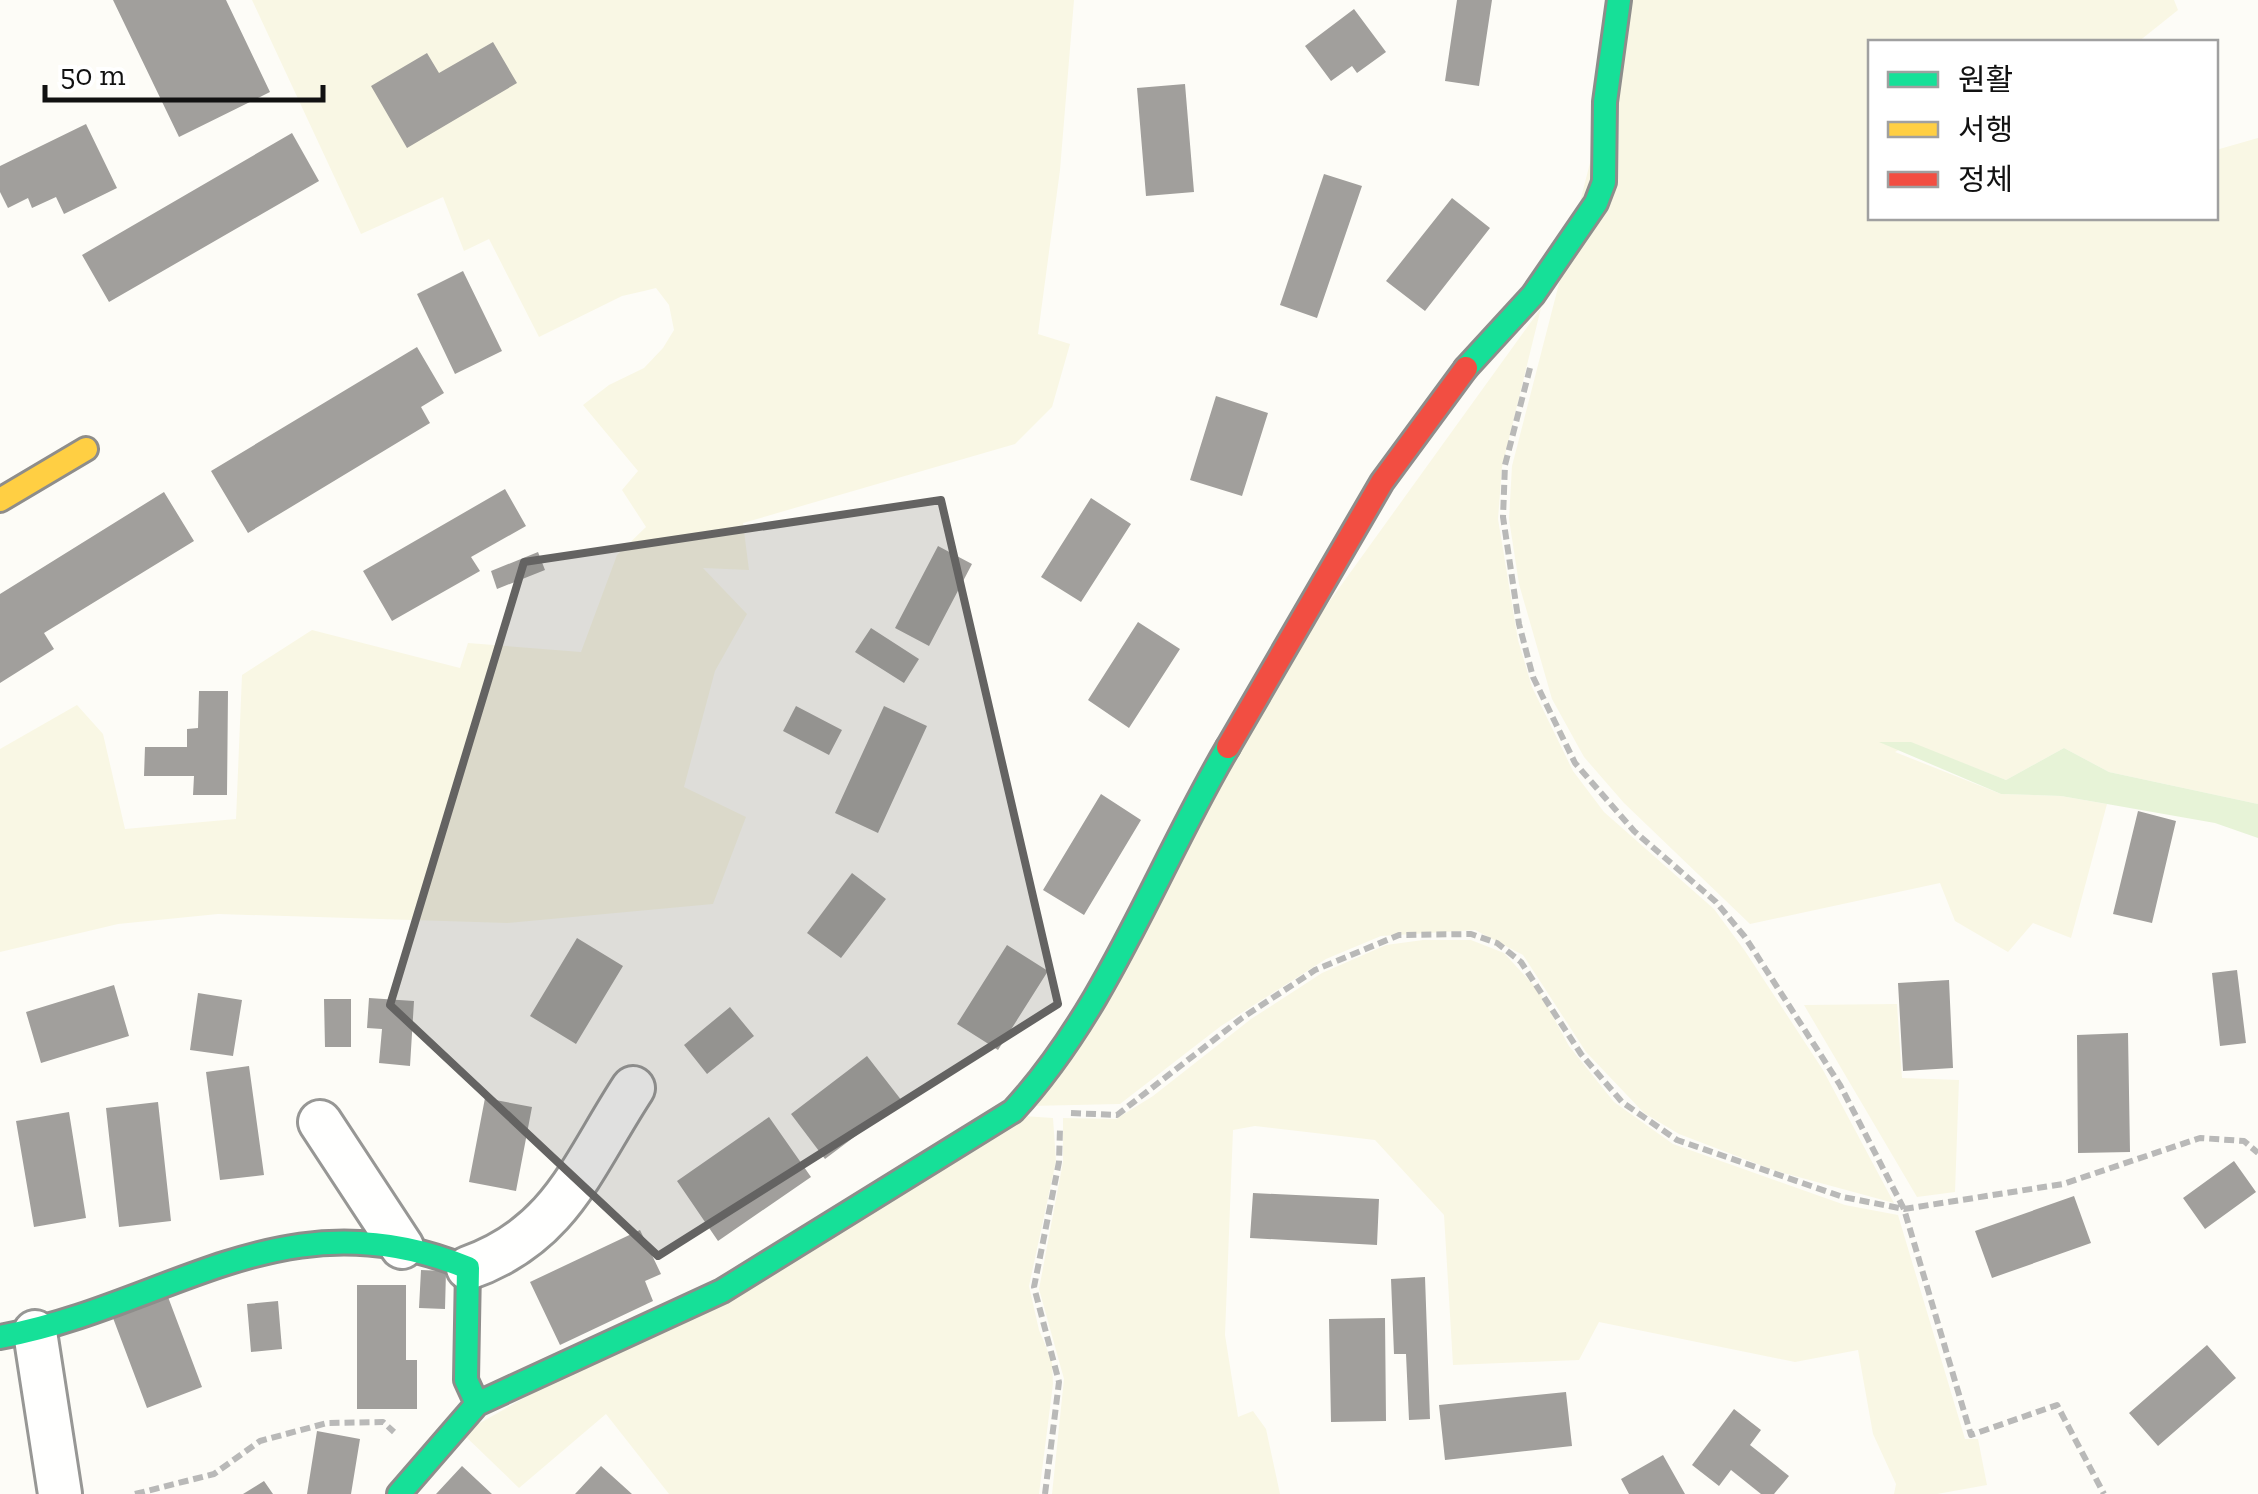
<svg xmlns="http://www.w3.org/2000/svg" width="2258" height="1494" font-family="'Zilla Slab','Noto Sans KR',serif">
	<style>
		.farmland { fill: #f9f7e4 }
		.green { fill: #e7f3d7 }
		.building { fill: #a19f9c }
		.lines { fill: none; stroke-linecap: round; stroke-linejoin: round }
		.street-casing { stroke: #979795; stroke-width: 48 }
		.fast-casing { stroke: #8e8d8b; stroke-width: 28 }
		.slow-casing { stroke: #8e8d8b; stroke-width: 28 }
		.jam-casing { stroke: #8e8d8b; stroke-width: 28 }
		.path { stroke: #b9b9b8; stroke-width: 6; stroke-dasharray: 10 5; stroke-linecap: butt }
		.street { stroke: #fffffe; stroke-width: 42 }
		.fast { stroke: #16e098; stroke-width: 22 }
		.slow { stroke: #ffcf43; stroke-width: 22 }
		.jam { stroke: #f24e42; stroke-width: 22 }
		.marked { fill: #646362; fill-opacity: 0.2; stroke: #646362; stroke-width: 8; stroke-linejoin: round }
	</style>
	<rect width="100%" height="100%" fill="#fdfcf7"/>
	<path class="farmland" d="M252,0H1074L1060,170L1038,334L1070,344L1052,407L1015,444L743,523L749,570L703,568L747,614L715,671L684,787L746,817L713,904L507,923L218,914L118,924L0,952V749L77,705L103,734L125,829L236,819L242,675L312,630L460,668L468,643L581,652L617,555L646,527L622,490L638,471L583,405L609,385L644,368L663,348L674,330L669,305L656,288L644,291L622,296L539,337L489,239L464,251L443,197L361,234Z
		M1632,0H2174L2178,10L2138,42H1870V218H2216V150L2258,138V804L2109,772L2064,748L2006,780L1911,743L1895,752L2001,794L2061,796L2107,804L2071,938L2033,923L2008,952L1955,921L1940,883L1750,924L1624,803L1584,757L1552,699L1519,584L1509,519L1512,466Z
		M1541,308L1502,467L1498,519L1518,640L1532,687L1573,771L1604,812L1714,909L1745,951L1823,1070L1894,1203L1776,1171L1679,1134L1644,1113L1586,1052L1523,955L1475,930L1381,936L1326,959L1221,1026L1120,1104L1029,1106L1280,670Z
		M1423,940H1471L1504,953L1539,991L1569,1046L1614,1102L1673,1144L1845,1205L1898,1215L1965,1439H1978L1987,1485L1937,1494H1894L1896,1484L1873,1434L1858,1350L1795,1362L1599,1322L1579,1360L1453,1365L1444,1215L1375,1140L1255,1126L1233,1130L1225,1335L1238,1417L1253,1411L1266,1429L1280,1494H1052L1064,1379L1039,1289L1063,1162V1118L1116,1119L1153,1096L1251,1019L1322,973L1386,945Z
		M1897,1004L1902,1078L1959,1080L1955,1192L1917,1197L1804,1005Z
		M1023,1116L1053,1118L1056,1161L1029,1286L1039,1330L1052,1361L1053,1384L1039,1494H669L606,1414L519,1488L462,1433Z"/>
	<path class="green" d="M1879,742H1911L2006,780L2064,748L2109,772L2258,804V838L2215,823L2107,804L2061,796L2001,794Z"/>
	<path class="building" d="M113,0H226L270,92L179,137Z
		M1457,0H1492L1479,86L1445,81Z
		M1354,9L1386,52L1357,73L1352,66L1331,81L1305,46Z
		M493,42L517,83L407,148L371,86L427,53L439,73Z
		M1185,84L1194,192L1146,196L1137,88Z
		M86,124L117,188L64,214L56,197L32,208L28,198L8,208L0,192V166Z
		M292,133L319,181L109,302L82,255Z
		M1324,174L1362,186L1317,318L1280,305Z
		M1452,198L1490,228L1425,311L1386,281Z
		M463,271L502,351L455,374L417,294Z
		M417,347L444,393L421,407L430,423L248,533L211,471Z
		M1216,396L1268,413L1242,496L1190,480Z
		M505,489L526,526L471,557L480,571L392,621L363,571Z
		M164,492L194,541L44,633L54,649L0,683V594Z
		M1091,498L1131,524L1081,602L1041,577Z
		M938,546L972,564L929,646L895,628Z
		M538,552L545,570L497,589L491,571Z
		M1138,622L1180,649L1129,728L1088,700Z
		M871,628L919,659L904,683L855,652Z
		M199,691H228L227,795H193L194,776H144L145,747H187V729L198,728Z
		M796,706L842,730L829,755L783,731Z
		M884,706L927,726L878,833L835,813Z
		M1101,794L1141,820L1084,915L1043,890Z
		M2138,811L2176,821L2152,923L2113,914Z
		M852,873L886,899L841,958L807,933Z
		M577,938L623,966L576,1044L530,1016Z
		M1007,945L1048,971L998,1050L957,1024Z
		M2237,970L2246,1043L2220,1046L2212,973Z
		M1949,980L1953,1068L1903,1071L1898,983Z
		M114,985L129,1036L41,1063L26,1012Z
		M198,993L242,1000L233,1056L190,1050Z
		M369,998L414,1001L410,1066L379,1063L382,1029L367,1028Z
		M324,999H351V1047H325Z
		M730,1007L754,1036L707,1074L684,1045Z
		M2128,1033L2130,1152L2078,1153L2077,1035Z
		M867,1056L902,1101L825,1159L791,1114Z
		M249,1066L264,1175L220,1180L206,1072Z
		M485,1098L532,1107L516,1191L469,1182Z
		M158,1102L171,1221L119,1227L106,1108Z
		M69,1112L86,1218L34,1227L16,1121Z
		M769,1117L811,1177L718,1241L677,1181Z
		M2234,1161L2256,1192L2205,1229L2183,1198Z
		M1253,1193L1379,1199L1377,1245L1250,1238Z
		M2074,1196L2091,1243L1992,1278L1975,1231Z
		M640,1230L661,1274L645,1281L653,1301L560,1345L530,1282Z
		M421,1270L446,1271L445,1309L419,1308Z
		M1425,1277L1430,1419L1409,1420L1406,1354H1394L1391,1279Z
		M357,1285H406V1360H417V1409H357Z
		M165,1289L202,1387L147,1408L110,1310Z
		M278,1301L282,1349L251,1352L247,1304Z
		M1385,1318L1386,1421L1331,1422L1329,1319Z
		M2207,1345L2236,1378L2158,1446L2129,1413Z
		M1566,1392L1572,1446L1445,1460L1439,1405Z
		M1734,1409L1761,1430L1750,1445L1789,1476L1774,1494H1761L1731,1470L1719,1486L1692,1465Z
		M317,1431L360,1439L351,1494H307Z
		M1663,1455L1685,1494H1629L1621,1479Z
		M462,1466L492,1494H436Z
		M601,1466L632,1494H575Z
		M264,1481L273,1494H243Z"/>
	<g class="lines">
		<g class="street-casing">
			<path id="street" d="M320,1122L402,1247
				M468,1268C561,1235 582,1166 633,1088
				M35,1332L60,1494"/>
		</g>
		<g class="fast-casing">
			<path id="fast" d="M1466,368L1533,295L1596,203L1604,182L1605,102L1619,0
				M0,1337C169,1306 285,1192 468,1268L466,1380L477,1404
				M399,1494L477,1404L722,1291L1013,1111C1108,1008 1157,867 1228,747"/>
		</g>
		<g class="slow-casing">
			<path id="slow" d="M0,500L86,449"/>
		</g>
		<g class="jam-casing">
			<path id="jam" d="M1228,747L1382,482L1466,368"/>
		</g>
		<path class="path" d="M1530,368L1505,465L1503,517L1519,624L1533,677L1575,763L1634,831L1716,902L1745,937L1840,1085L1904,1209L1971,1435L2057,1405L2104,1494
			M1071,1113L1117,1115L1242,1018L1315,970L1399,935L1471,934L1497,943L1521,962L1581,1054L1622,1102L1677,1140L1843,1197L1904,1209L2063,1184L2200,1138L2244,1141L2258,1153
			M135,1494L214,1474L260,1441L327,1423L383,1422L394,1432
			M1045,1494L1059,1382L1034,1287L1059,1162L1060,1128"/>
		<use href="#street" class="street"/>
		<use href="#fast" class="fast"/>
		<use href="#slow" class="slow"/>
		<use href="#jam" class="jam"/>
	</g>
	<path class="marked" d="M941,500L1058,1004L658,1256L390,1005L524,562Z"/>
	<rect x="1868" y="40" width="350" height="180" fill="#ffffff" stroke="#a0a0a0" stroke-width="2.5"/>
	<rect x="1888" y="72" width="50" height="15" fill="#16e098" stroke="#a0a0a0" stroke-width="2.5"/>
	<text x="1958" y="90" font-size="30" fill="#111111">원활</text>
	<rect x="1888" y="122" width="50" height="15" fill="#ffcf43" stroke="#a0a0a0" stroke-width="2.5"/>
	<text x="1958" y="140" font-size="30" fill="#111111">서행</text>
	<rect x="1888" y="172" width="50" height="15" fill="#f24e42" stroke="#a0a0a0" stroke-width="2.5"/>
	<text x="1958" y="190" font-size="30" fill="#111111">정체</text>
	<path d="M45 85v15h278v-15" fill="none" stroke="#111111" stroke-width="5"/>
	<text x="60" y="85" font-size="30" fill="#111111" stroke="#ffffff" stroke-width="8" paint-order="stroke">50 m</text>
</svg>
